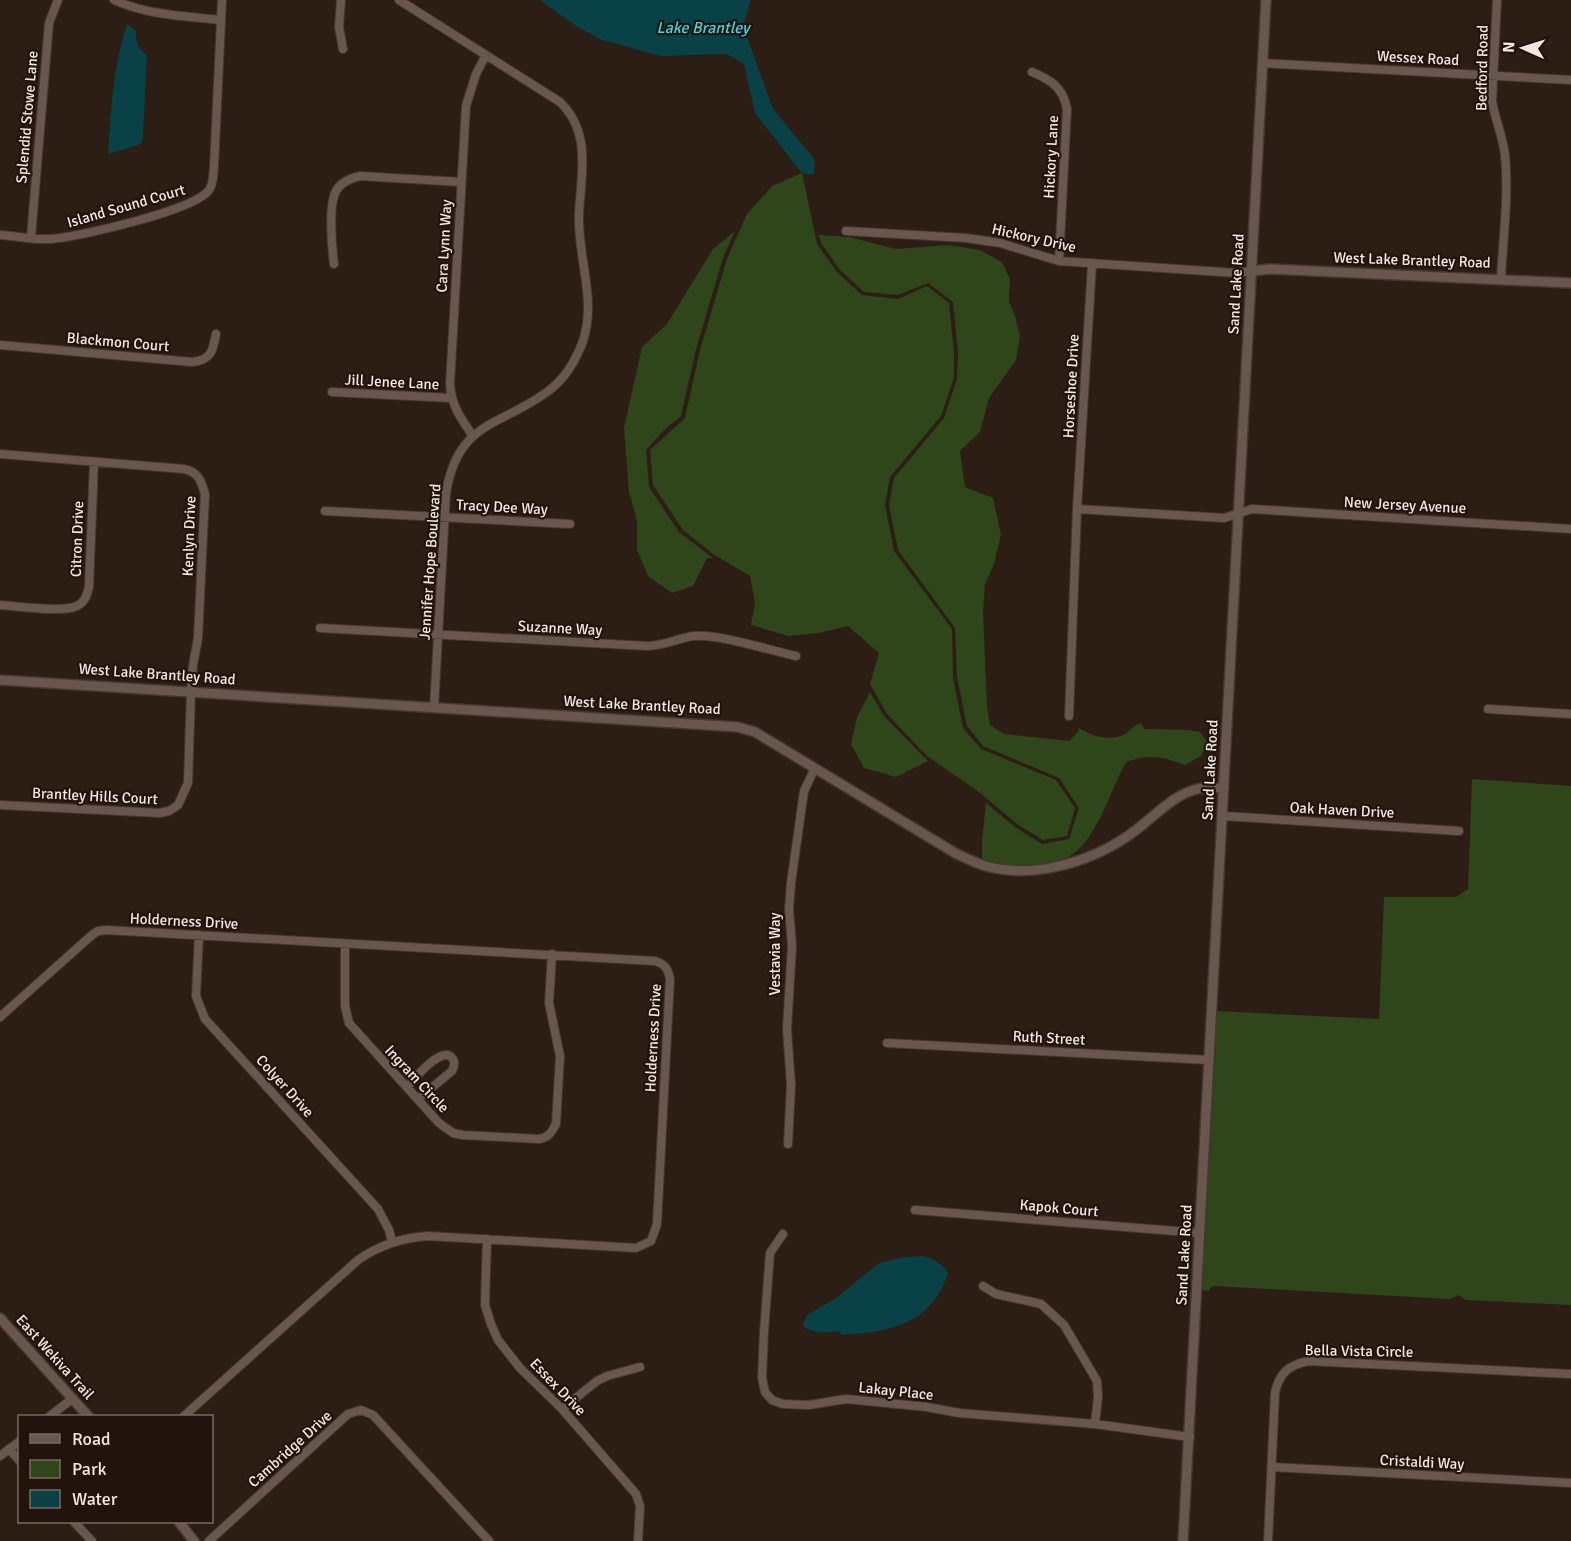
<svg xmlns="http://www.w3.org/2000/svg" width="1571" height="1541" font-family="Signika,sans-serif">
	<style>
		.green { fill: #2f451a }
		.water { fill: #084247 }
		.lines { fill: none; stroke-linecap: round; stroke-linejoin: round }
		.minor-casing { stroke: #453834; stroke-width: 10 }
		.tertiary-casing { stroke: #453834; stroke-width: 12 }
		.minor { stroke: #69574e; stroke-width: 8 }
		.tertiary { stroke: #69574e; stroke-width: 9 }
		.labels { text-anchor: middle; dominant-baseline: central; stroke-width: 4.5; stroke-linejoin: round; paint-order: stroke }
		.street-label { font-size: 15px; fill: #f3e8e3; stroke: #22140c }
		.water-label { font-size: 16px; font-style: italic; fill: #42d6e4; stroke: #22140c }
	</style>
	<rect width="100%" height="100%" fill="#2c1d15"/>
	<path class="green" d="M802,173L817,244L837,272L862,295L898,299L927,286L949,303L954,353V378L941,416L890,477L885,505L894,551L952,629L953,678L963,728L981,749L1056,780L1075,808L1067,836L1043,840L1017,824L979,792L927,756L887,714L870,684L879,653L848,626L819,633L788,636L751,625L755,603L750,576L713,554L683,530L653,485L650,450L685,418L700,350L727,259L747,214L772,186Z
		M735,231L723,258L696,349L681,416L664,430L646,450L649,487L679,532L713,558H707L693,586L672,593L648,576L637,550V521L629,492L624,428L642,347L667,324L713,249Z
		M819,235L849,237L896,249L948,245L980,250L1002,262L1010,279L1009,301L1015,316L1020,336L1016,360L989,398L980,432L960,451L965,487L993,498L1001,534L994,564L985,584L983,612L987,706L990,725L1004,734L1069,741L1078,732L1079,728C1092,736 1110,742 1125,734C1131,730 1134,725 1141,723L1144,729L1188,730L1200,732L1208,743L1201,756L1185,765C1160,756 1151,754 1126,762C1111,789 1098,836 1073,854C1063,862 1044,864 1032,865C1015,867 998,866 982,859V840L986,803L1015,827L1042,844L1069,839L1079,808L1059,778L983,746L967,726L957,677L955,628L898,550L889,505L894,478L944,418L957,379L958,352L953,302L928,283L898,295L864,292L840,270L821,243Z
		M870,692L884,716L928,761L896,777L864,768L851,744L857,717Z
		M1472,779L1571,786V1305L1466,1300L1458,1295L1450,1299L1214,1286L1210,1288L1209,1291L1202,1290L1216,1011L1379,1019L1384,897H1456L1468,889Z"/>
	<path class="water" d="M540,0H751L743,26L773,109L815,160L814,173L809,175L802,173L755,113L744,64L727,54L661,56L602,40L576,26Z
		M127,24L136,31C136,44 137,47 147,55L143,135L142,143L138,145L108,154C111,110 113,66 127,24Z
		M923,1256C935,1259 941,1263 948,1273C932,1324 890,1332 842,1335L838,1331C825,1333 815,1334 804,1327L803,1323L808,1314L835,1299L879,1263L905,1257Z"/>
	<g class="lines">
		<g class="minor-casing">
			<path id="minor" d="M114,0C146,15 186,16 221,20
				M341,0L339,27L343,49
				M399,0L560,102C592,133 581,174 579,214C577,256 597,299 583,341C576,360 564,380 547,392C499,427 458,421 446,493L434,708
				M1497,0L1492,101C1495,119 1503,137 1505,155C1509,196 1503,238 1501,279
				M1263,63L1571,80
				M1032,72C1051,80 1063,87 1067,109L1059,261
				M846,231L966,238L1000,243L1059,261L1236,273L1252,271
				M0,235C17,236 34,240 51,239C78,237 196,210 209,190C214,183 213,175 214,167L222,0
				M31,237L49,23L58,0
				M334,264C332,248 328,206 336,191C341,182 351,178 360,176L461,182
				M0,345L192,362C211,360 213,351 216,334
				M332,392L451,398
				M473,436C461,419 451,405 450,384L466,106L476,74L486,55
				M0,454L184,469C198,472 201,480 205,494L198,638L193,665L191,691L188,783L178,805L169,811L160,813L0,805
				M1077,509L1224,518L1252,509L1571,529
				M325,511L570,524
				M0,605C16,606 64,613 77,606C85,602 87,595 89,587L94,462
				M320,628L647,646C664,646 678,638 694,636C720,634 768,650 796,656
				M1488,709L1571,714
				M1069,716L1077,509L1092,264
				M1223,816L1459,831
				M199,935L196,996L205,1019L378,1209L389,1230L392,1242
				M345,945V1006L349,1023L439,1123L453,1133L463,1135L539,1139C549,1137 551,1133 556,1124L560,1056L549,1003L552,954
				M0,1017L92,935L98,931L106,930L655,961C665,964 668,969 670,979L657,1224L651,1241L636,1248L428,1236C401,1238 380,1245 358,1260L184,1416
				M887,1043L1209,1060
				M407,1087C414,1079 442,1045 452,1058C456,1062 454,1067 452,1071L418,1099
				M788,1144L791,1085L787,1029L792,946L789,909L791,883L804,791L815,768
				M915,1210L1200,1233
				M783,1234L770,1253L764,1332L762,1378L765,1392L772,1400L783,1404L809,1405L846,1399L927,1407L959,1413L1095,1424L1190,1437
				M487,1239L485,1305L491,1324L498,1340L520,1368L562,1409L636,1494L640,1506L638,1541
				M983,1286L996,1294L1041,1304L1064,1325L1097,1381L1098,1397L1095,1424
				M562,1409L597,1381L607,1376L640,1367
				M50,1416L72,1399
				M9,1449L20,1461
				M0,1456L20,1441
				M1272,1467L1571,1483
				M74,1522L92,1541
				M209,1541L348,1414L361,1410L373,1415L489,1541
				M1268,1541L1275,1393C1279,1373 1289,1365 1308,1361L1571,1374"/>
		</g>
		<g class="tertiary-casing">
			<path id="tertiary" d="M1252,271L1270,269L1571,283
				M0,680L738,727L755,732L955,853C966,858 977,864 989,867C1038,879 1097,860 1136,830C1155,816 1173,795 1197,789C1205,787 1215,788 1224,788
				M0,1318L88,1416
				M179,1522L194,1541
				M1183,1541L1266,0"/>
		</g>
		<use href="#minor" class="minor"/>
		<use href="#tertiary" class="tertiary"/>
	</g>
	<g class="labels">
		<g class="street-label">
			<text transform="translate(1418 58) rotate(3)">Wessex Road</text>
			<text transform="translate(1482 68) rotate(-89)">Bedford Road</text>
			<text transform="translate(27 117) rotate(-85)">Splendid Stowe Lane</text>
			<text transform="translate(1051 157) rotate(-87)">Hickory Lane</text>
			<text transform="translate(126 206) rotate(-16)">Island Sound Court</text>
			<text transform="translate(1034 238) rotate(13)">Hickory Drive</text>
			<text transform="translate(444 246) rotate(-87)">Cara Lynn Way</text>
			<text transform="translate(1412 260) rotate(2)">West Lake Brantley Road</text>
			<text transform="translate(1236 284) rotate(-87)">Sand Lake Road</text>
			<text transform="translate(118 342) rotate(5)">Blackmon Court</text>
			<text transform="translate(392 382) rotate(3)">Jill Jenee Lane</text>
			<text transform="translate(1071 386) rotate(-87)">Horseshoe Drive</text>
			<text transform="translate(1405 505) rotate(3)">New Jersey Avenue</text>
			<text transform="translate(502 507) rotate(3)">Tracy Dee Way</text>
			<text transform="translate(189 536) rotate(-88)">Kenlyn Drive</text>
			<text transform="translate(77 539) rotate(-88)">Citron Drive</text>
			<text transform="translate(430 562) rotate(-86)">Jennifer Hope Boulevard</text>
			<text transform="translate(560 628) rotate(3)">Suzanne Way</text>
			<text transform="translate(157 674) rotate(4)">West Lake Brantley Road</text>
			<text transform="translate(642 705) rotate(3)">West Lake Brantley Road</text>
			<text transform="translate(1210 770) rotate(-87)">Sand Lake Road</text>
			<text transform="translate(95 796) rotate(3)">Brantley Hills Court</text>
			<text transform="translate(1342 810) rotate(3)">Oak Haven Drive</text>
			<text transform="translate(184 921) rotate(3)">Holderness Drive</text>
			<text transform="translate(775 954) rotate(-90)">Vestavia Way</text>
			<text transform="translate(653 1038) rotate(-87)">Holderness Drive</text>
			<text transform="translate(1049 1038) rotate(3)">Ruth Street</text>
			<text transform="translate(417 1079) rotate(47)">Ingram Circle</text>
			<text transform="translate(285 1086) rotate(48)">Colyer Drive</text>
			<text transform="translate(1059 1208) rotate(5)">Kapok Court</text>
			<text transform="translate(1184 1255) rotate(-87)">Sand Lake Road</text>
			<text transform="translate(1359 1351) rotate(1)">Bella Vista Circle</text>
			<text transform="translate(55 1357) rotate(48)">East Wekiva Trail</text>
			<text transform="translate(558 1387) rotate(46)">Essex Drive</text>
			<text transform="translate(896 1391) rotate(6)">Lakay Place</text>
			<text transform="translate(290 1449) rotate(-42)">Cambridge Drive</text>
			<text transform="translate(1422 1462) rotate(3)">Cristaldi Way</text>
		</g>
		<g class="water-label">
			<text x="703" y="28">Lake Brantley</text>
		</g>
	</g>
	<rect x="18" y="1415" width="195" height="108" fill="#22140c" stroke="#766962" stroke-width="1.5"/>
	<rect x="30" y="1434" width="30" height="9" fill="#69574e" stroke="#766962" stroke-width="1.5"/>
	<text x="72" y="1445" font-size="18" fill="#f3e8e3">Road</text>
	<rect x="30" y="1460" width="30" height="18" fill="#2f451a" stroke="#766962" stroke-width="1.5"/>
	<text x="72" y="1475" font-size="18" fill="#f3e8e3">Park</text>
	<rect x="30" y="1490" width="30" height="18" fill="#084247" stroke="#766962" stroke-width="1.5"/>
	<text x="72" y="1505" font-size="18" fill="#f3e8e3">Water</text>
	<g transform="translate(1523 48) rotate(273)" stroke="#22140c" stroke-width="4.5" paint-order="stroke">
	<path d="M0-4.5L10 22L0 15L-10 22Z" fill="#f3e8e3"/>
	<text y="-9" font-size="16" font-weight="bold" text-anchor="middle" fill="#f3e8e3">N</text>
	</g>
</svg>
